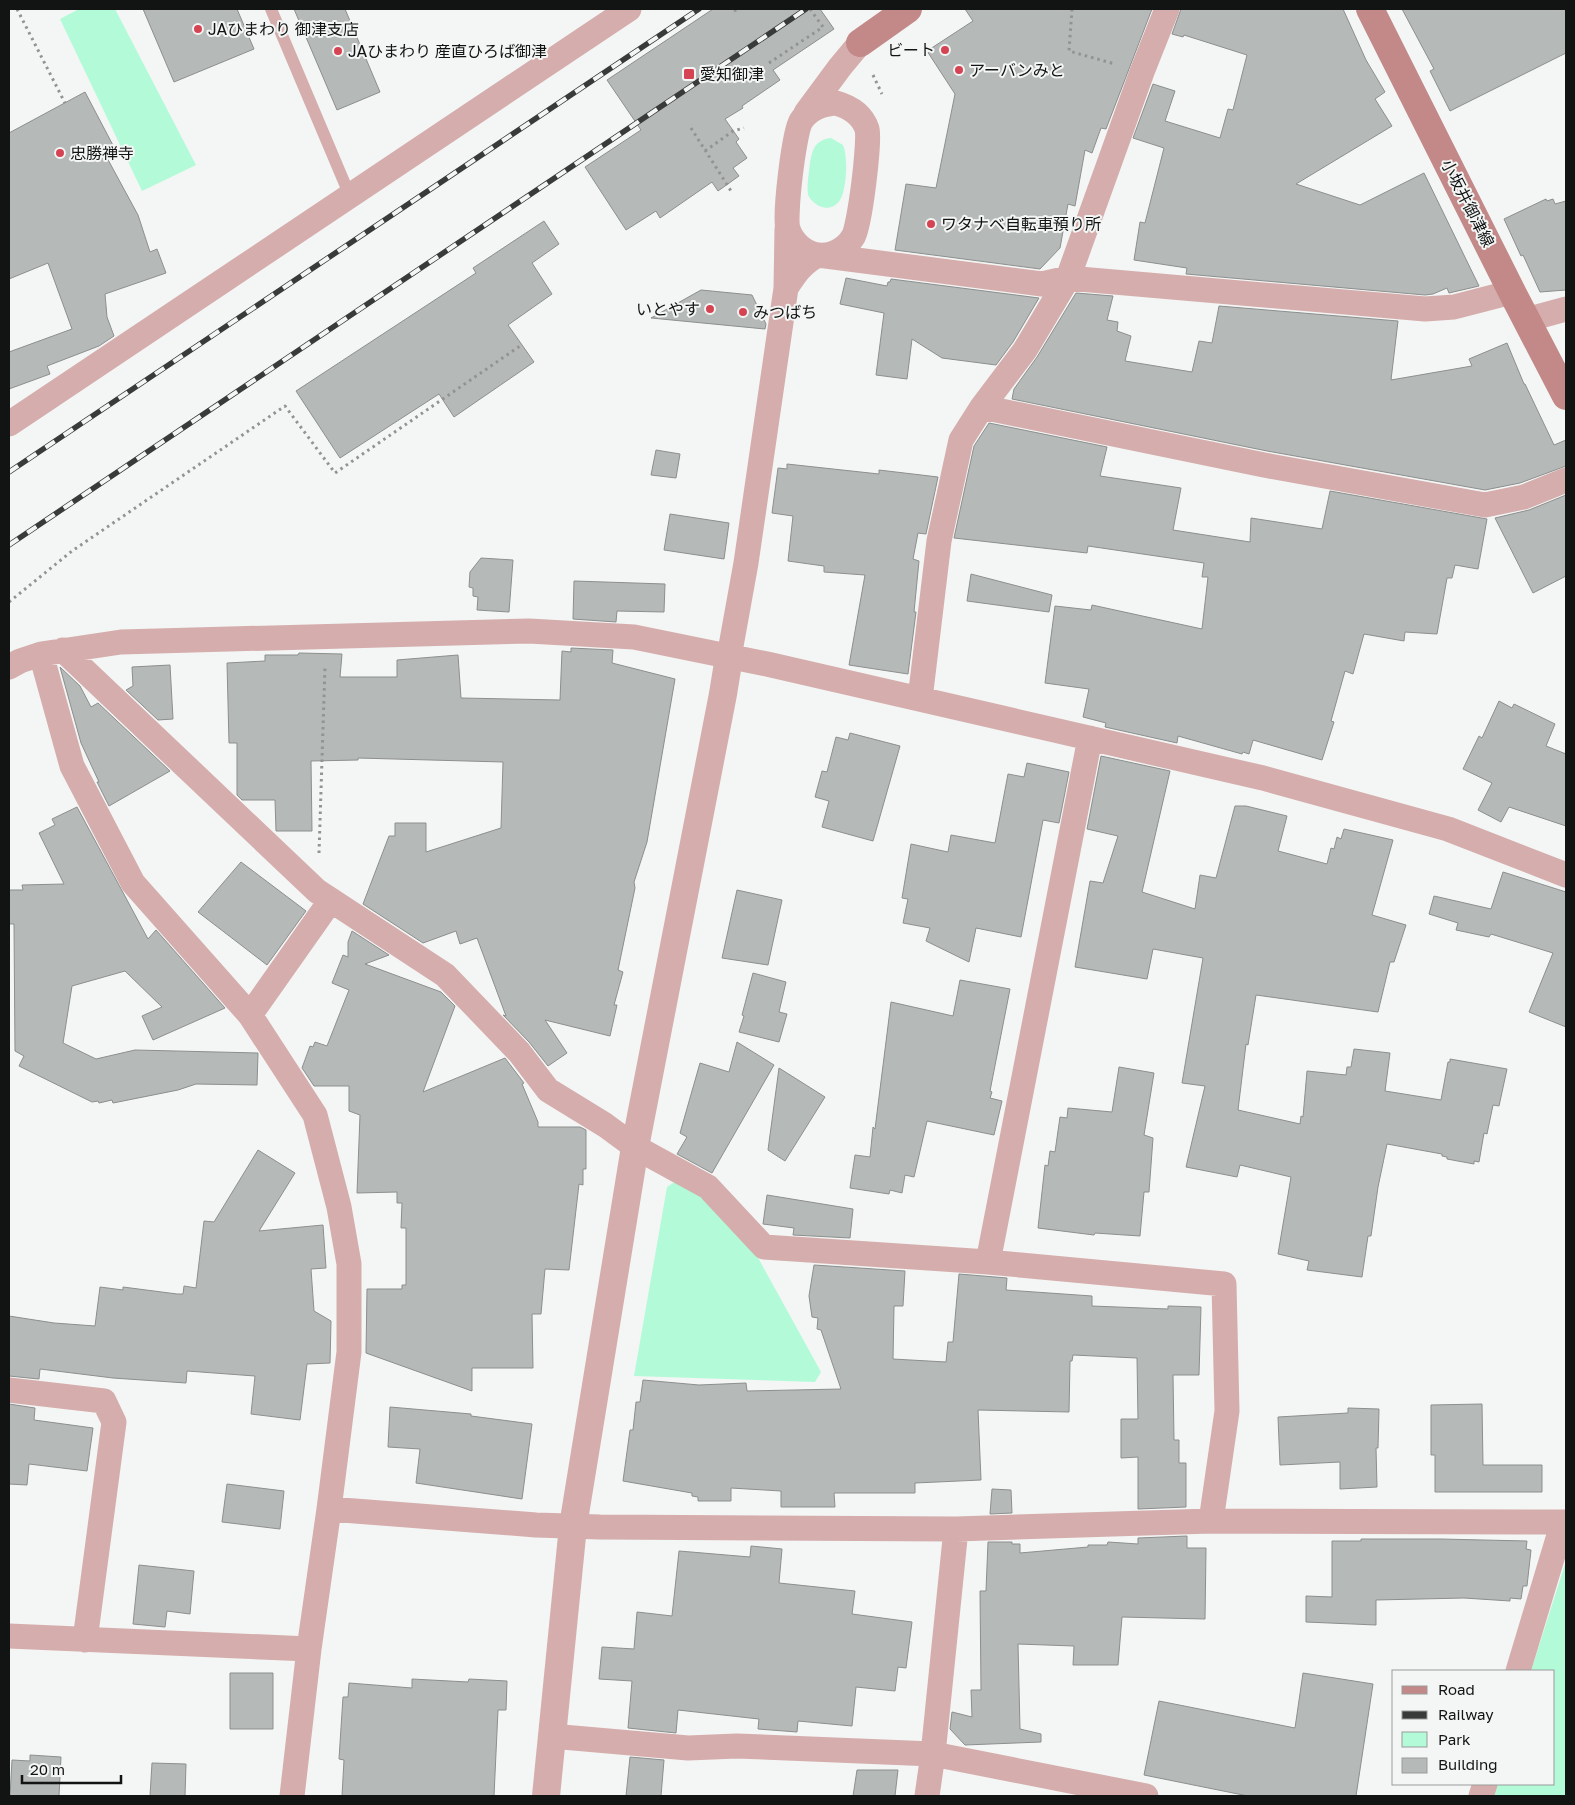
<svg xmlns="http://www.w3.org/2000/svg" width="1575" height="1805" font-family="'Golos Text','Noto Sans JP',sans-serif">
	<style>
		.green { fill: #b3fad9 }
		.building { fill: #b5b9b7; stroke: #8c8f8e }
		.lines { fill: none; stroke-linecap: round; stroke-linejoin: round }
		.path { stroke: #929493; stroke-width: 3; stroke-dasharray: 2.5 4; stroke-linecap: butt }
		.service { stroke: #d5adad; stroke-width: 12 }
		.minor { stroke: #d5adad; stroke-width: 25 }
		.tertiary { stroke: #d5adad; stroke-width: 28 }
		.secondary { stroke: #c38989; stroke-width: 28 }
		.rail-casing { stroke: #393a3a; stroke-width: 5.5 }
		.rail { stroke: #f3f6f4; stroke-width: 4; stroke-dasharray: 11; stroke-linecap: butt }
		.poi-dot { fill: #d44453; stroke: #f3f6f4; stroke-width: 2 }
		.labels { text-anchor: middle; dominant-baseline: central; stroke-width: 4; stroke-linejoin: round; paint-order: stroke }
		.poi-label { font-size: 16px; fill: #121313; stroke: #f3f6f4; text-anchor: start }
		.street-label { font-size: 16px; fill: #121313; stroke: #f3f6f4 }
	</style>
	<rect width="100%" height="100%" fill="#f3f6f4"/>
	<path class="green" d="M79,9H115L196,165L142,191L60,19Z
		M831,138L843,145C848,156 847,189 840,200C831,214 814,207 808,195C807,187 808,179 809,171C811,155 812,140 831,138Z
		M676,1181L708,1200L751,1245L821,1372L815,1382L634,1376L667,1187Z
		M1566,1561V1796H1491L1495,1784H1554V1671H1531Z"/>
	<path class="building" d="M143,9H237L254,49L174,82Z
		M294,9H345L380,92L337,110Z
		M713,9H820L834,29L773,70L780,80L742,106L743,108L725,119L739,139L736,142L747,158L733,168L739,176L718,191L712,182L660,218L656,211L626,230L585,167L641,130L607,80Z
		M965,9H1152L1106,129L1101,128L1092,153L1085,150L1075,206L1068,204L1060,248L1040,269L895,250L906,184L936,188L955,94L927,51L973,21Z
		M1181,9H1343L1366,60L1385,92L1375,99L1392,126L1296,184L1360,205L1424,173L1479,286L1449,293L1447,288L1433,294L1425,295L1186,274L1187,268L1134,260L1140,222L1145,223L1164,148L1133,138L1153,84L1175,91L1165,121L1220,138L1228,109L1233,110L1247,55L1184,35L1183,37L1172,34Z
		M1402,9H1566V53L1450,111L1430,71L1434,69Z
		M85,92L116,151L106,156L138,215L150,252L157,249L166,273L105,294L107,317L114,336L99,346L47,366L50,374L9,389V352L72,329L48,263L9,279V133Z
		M1546,199L1547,201L1553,199L1555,204L1566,201V290L1540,292L1523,255L1521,256L1504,219Z
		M544,221L559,244L532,263L552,294L508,325L534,362L454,417L439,394L340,458L296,391L476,273L473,268Z
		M846,278L887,286L888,282H890L891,279L1039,298L1013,342L996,365L942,358L912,339L907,379L876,375L884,313L840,304Z
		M701,290L752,295L766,324L765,329L651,318Z
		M1076,293L1113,296L1107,320L1118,322L1117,331L1131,336L1125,361L1192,372L1199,341L1212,343L1219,306L1398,321L1391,380L1472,366L1469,359L1507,343L1524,384H1525L1554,445L1566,440V466L1520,483L1485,490L1267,451L1012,399L1014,389L1037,357Z
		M989,423L1107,447L1100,476L1181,488L1173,530L1250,542L1251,518L1322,529L1330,491L1487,519L1478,569L1455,565L1452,578H1447L1437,634L1405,632L1404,641L1364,634L1353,674L1345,671L1331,721L1334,722L1322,760L1253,740L1249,754L1243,752L1242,754L1178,736L1177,743L1105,727L1106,723L1083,717L1089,689L1045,683L1055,606L1091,610L1092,605L1202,629L1208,577H1202L1204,563L1088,546L1087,553L954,538L974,446Z
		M656,450L680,454L676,478L651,475Z
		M787,464L879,474V470L938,477L926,534L918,533L913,559L919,561L914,612H916L908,674L849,665L865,575L824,572V566L788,561L793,516L772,513L778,468L787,469Z
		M1566,495V576L1533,593L1495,518L1529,510Z
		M670,514L729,523L724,559L664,550Z
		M481,558L513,560L509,612L477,610L478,597L473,596V588L469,587L470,572Z
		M971,574L1052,595L1049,612L967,601Z
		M574,581L665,584L664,612L617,611L616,622L573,619Z
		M571,648L613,650L612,663L675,679L647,842L634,882L635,888L618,970L623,972L614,1005H617L610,1036L545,1020L567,1053L548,1066L529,1042L503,1015L506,1016L477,938L460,944L456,931L423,943L363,904L389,836H395V823H426V852L501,828L503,762L358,758V760L311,761L312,831H276L275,800H242L237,795V743H229L227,663L265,661V655H298L299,653L342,654L340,677H397V660L458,655L461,698L560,700L562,651L571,652Z
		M170,665L173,719L158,720L126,690L133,686L132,667Z
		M60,667L80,686L91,707L98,703L170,771L109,806L97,782H99L81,743Z
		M1499,701L1512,708L1514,704L1555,724L1546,746L1566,754V826L1509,807L1501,822L1478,810L1492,783L1463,769L1479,736L1482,738Z
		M850,733L900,746L873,841L822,827L829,801L815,797L822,771L827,772L836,737L848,740Z
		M1101,756L1170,771L1142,892L1195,909L1200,875L1216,878L1235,806H1246L1287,816L1278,851L1327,864L1331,848L1334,849L1337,837L1341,839L1344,829L1393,840L1372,915L1406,925L1394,962H1390L1378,1012L1256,995L1248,1045L1246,1044L1238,1110L1300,1124L1301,1116L1303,1117L1307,1071L1346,1075L1347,1067H1351L1354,1049L1390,1053L1385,1091L1441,1100L1448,1062H1450V1059L1507,1069L1499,1106L1493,1105L1487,1134L1484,1133L1479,1162L1474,1161V1164L1447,1159V1157L1442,1156V1154L1387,1144L1378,1187L1371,1236H1368L1362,1277L1307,1270L1309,1261L1278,1254L1291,1177L1240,1165L1237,1177L1186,1167L1205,1086L1182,1083L1203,958L1153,949L1147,979L1075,967L1090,881L1103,883L1118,836L1087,829Z
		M1027,763L1069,772L1059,823L1043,820L1021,937L976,928L969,962L926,941L930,928L903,923L908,899L902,898L911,844L948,852L951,835L995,843L1008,774L1024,777Z
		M77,807L148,939L156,930L225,1008L153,1040L142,1016L162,1007L125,971L72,986L63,1043L96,1059L135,1050L258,1053L257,1085L196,1084L178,1090L113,1103L112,1100L99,1103L98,1101L92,1102L19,1066L24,1056L15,1051L14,924H9V890H23L22,885L64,884L39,833L55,825L52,819Z
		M241,862L306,911L267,965L198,912Z
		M1503,872L1566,892V1027L1529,1012L1553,953L1491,934L1489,937L1456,930L1458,923L1429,914L1434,896L1491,909Z
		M737,890L782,900L768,965L722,958Z
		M352,931L389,955L365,964L441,992L455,1006L423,1092L505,1058L524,1083L522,1084L538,1122V1127H580L586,1130V1169H583V1185L579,1184L569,1270L545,1269L541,1314H532L533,1368H472V1391L366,1353L367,1289H402V1285H406V1228H401L402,1203H397V1192L357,1193L360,1115L349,1111V1086H314L302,1068L310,1046L313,1047L315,1042L327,1046L349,990L332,983L343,955L348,957V942Z
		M753,973L786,982L779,1012L787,1014L779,1042L739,1032L744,1016L742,1015Z
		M960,980L1010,989L990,1091L992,1092L990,1098L1002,1101L994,1135L927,1121L914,1177L905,1175L902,1193L890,1190L889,1194L850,1188L855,1155L870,1157L873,1127L875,1129L891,1002L953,1016Z
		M737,1042L774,1065L712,1173L677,1154L687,1137L680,1133L700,1063L729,1072Z
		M1119,1067L1154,1073L1144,1135L1153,1138L1149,1192H1144L1140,1236L1095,1233L1094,1235L1038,1228L1045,1165L1048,1166L1050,1151L1055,1152L1060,1117L1067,1118L1068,1108L1112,1112Z
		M779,1068L825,1097L785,1161L768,1150Z
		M258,1150L295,1173L259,1231L323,1225L326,1268L311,1269L314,1311L331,1321L330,1363L307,1364L300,1420L251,1414L255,1376L187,1371L186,1383L113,1378L40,1369L39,1379L9,1376V1316L54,1323L95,1326L100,1287L123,1290V1287L177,1294H183L184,1286L196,1288L204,1221L214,1222Z
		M767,1195L853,1209L850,1238L793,1235L794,1228L763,1224Z
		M814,1265L905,1271L903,1306H894L893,1359L946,1362L948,1342H953L959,1274L1007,1278L1006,1290L1092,1296V1306L1168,1309V1306L1201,1307L1199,1375H1173L1174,1440H1179V1463H1186V1507L1138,1509V1457L1121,1458V1419H1138L1137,1358L1073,1355L1072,1361H1070L1069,1412L978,1410L981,1480L915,1483V1493H834L835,1507H781V1491L731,1488V1501H698V1497L692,1496V1493L623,1481L630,1430H633L636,1402H640L643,1380L699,1385L746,1383L747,1391L841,1389L821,1330L817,1329L818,1318L812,1317L809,1296Z
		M9,1404L35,1408L34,1420L93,1428L87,1471L29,1464L27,1485L9,1484Z
		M1482,1404L1483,1465H1542V1492H1435V1455H1431V1405Z
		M390,1407L471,1414V1416L532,1424L522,1499L416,1483L420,1449L388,1447Z
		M1348,1408L1379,1409L1378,1448H1376L1377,1487L1340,1489V1462L1280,1465L1278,1417L1348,1413Z
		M227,1484L284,1491L280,1529L222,1522Z
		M992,1489L1011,1490L1012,1513L990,1514Z
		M1187,1536V1548H1206L1205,1619L1122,1617L1118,1665H1073L1074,1646L1018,1644L1020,1729L1041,1734V1742L965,1745L950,1729L952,1712L972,1717L971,1690H981L980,1591H986L988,1542H1012V1544H1020V1553L1088,1547V1545H1107L1108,1542L1138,1544V1538Z
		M1361,1539H1440L1527,1541L1526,1549L1531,1550L1527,1586H1523L1521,1599L1510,1598V1601L1464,1598L1376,1600V1625L1306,1622V1596L1332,1597V1541H1361Z
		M751,1546L782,1549L779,1583L855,1591L852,1614L912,1622L906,1668L898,1667L895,1691L856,1687L852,1726L798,1721L797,1732L758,1729L759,1719L678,1710L676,1733L628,1728L632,1681L599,1679L602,1647L634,1649L637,1612L672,1616L679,1551L750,1557Z
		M139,1565L194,1571L190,1614L167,1611L165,1627L133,1624Z
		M230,1673H273V1729H230Z
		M1303,1673L1373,1684L1356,1796H1248L1144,1775L1159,1701L1295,1728Z
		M412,1679L468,1682L469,1679L507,1681L506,1710H498L494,1796H342L344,1760L339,1759L343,1697H348L349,1683L412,1688Z
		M30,1755L61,1757L59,1796H10L12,1760L30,1761Z
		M630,1757L664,1760L661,1796H626Z
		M152,1763L186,1764L185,1796H150Z
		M857,1770H898L895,1796H853Z"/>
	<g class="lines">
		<path class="path" d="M17,9L65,103
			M1072,9L1069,51L1115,64
			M734,11L738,9
			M769,63L823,27L810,9
			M873,75L882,94
			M691,128L731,191
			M705,151L733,131L744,128
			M9,602L72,551L285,406L335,473L520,346
			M319,853L325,666"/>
		<path class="service" d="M271,9L350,196"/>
		<path class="minor" d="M836,103C850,107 862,114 867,129C870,141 860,226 853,237C846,249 831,257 818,255C804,253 792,242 788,229C784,217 794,132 801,121C809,108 822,104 836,103Z
			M806,113L840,67L860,43
			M786,288C795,274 802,263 818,255L1042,284L1068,278L1425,309L1454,307L1512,292
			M1526,320L1566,309
			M982,407L1264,465L1485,505L1524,497L1566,480
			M9,424L629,9
			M63,650L317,891L445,975L519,1052L548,1090L605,1125L635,1147L708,1187L764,1247L988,1262L1224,1284L1227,1411L1211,1521
			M41,654L72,766L133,883L250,1015L315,1115L339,1207L349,1264V1352L329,1509L309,1649L292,1796
			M729,657L746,563L786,288L787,229
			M9,667L20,661L41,654L121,642L529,631L634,637L767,664L1263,778L1448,829L1566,875
			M920,699L939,541L961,440L982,407L1025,350L1068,278L1142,72L1167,9
			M250,1015L331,900
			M988,1262L1090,738
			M9,1390L104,1401L114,1422L85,1640
			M329,1509L536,1525L600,1527L956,1529L1211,1521L1566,1522
			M9,1636L309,1649
			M1518,1671L1563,1522
			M551,1736L688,1748L737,1746L933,1754L1146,1796
			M927,1796L933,1754L956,1529
			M1481,1796L1485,1784"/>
		<path class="tertiary" d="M546,1796L573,1526L635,1147L723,694L729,657"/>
		<path class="secondary" d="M1370,9L1513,294L1566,396
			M860,43L908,9"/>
		<g class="rail-casing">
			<path id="rail" d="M9,472L699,9
				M9,545L806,9"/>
		</g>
		<use href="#rail" class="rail"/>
	</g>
	<g class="poi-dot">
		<circle cx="198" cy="29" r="5"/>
		<circle cx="945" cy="50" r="5"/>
		<circle cx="338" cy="51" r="5"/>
		<circle cx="959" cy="70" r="5"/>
		<rect x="683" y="68" width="12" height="12" rx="2.5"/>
		<circle cx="60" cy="153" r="5"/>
		<circle cx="931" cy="224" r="5"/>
		<circle cx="710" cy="309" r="5"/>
		<circle cx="743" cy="312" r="5"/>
	</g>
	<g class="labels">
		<g class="poi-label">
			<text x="208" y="29">JAひまわり 御津支店</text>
			<text x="935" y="50" text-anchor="end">ビート</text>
			<text x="348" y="51">JAひまわり 産直ひろば御津</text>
			<text x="969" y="70">アーバンみと</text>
			<text x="700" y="74">愛知御津</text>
			<text x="70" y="153">忠勝禅寺</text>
			<text x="941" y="224">ワタナベ自転車預り所</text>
			<text x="700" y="309" text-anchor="end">いとやす</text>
			<text x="753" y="312">みつばち</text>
		</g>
		<g class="street-label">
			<text transform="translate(1468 203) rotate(63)">小坂井御津線</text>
		</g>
	</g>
	<rect width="1575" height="1805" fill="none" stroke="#121313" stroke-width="20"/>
	<rect x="1392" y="1670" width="162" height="115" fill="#f3f6f4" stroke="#999b9a"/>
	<rect x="1402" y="1686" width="25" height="8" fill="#c38989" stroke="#999b9a"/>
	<text x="1438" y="1695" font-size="15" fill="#121313">Road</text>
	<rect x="1402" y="1711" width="25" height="8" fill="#393a3a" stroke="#999b9a"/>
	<text x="1438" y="1720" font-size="15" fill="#121313">Railway</text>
	<rect x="1402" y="1732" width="25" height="15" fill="#b3fad9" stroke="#999b9a"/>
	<text x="1438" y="1745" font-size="15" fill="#121313">Park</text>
	<rect x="1402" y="1758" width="25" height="15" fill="#b5b9b7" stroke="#999b9a"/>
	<text x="1438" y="1770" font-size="15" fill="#121313">Building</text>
	<path d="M22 1775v8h99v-8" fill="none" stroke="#121313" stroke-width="2.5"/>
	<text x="30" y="1775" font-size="15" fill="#121313" stroke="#f3f6f4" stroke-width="4" paint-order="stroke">20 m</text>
</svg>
